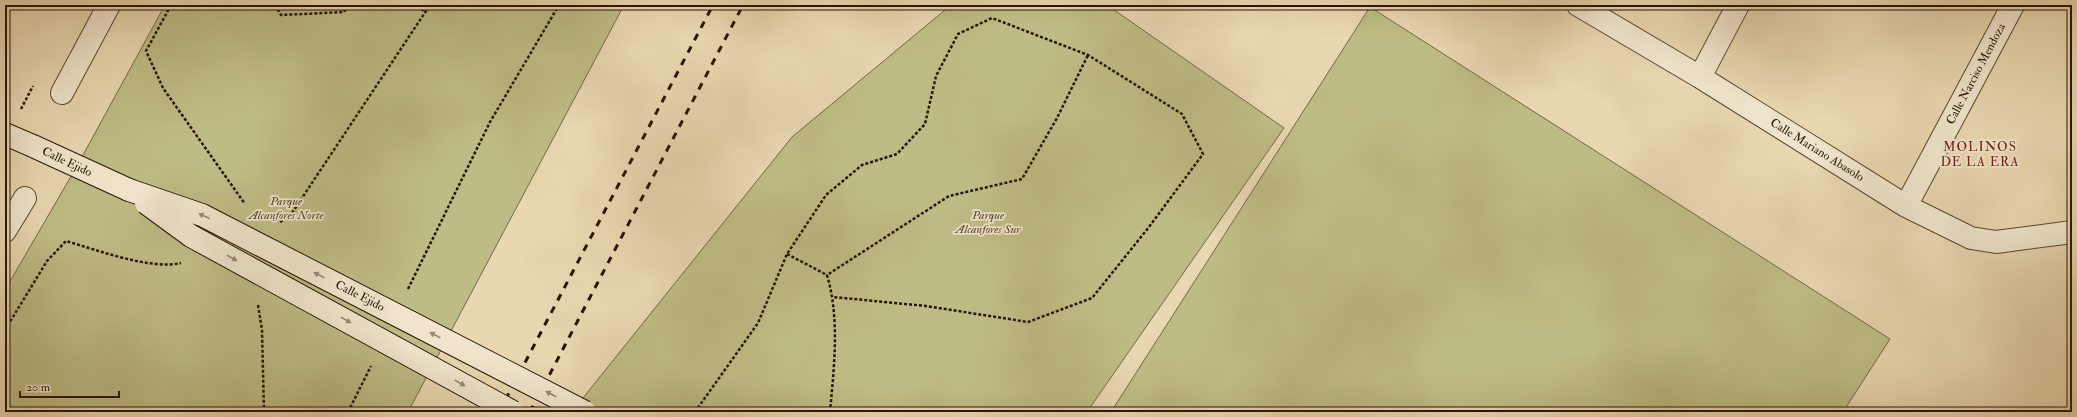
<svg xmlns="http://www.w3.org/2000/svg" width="2077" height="417" font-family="'IM FELL Double Pica',serif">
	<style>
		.green { fill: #bebc86; stroke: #726845 }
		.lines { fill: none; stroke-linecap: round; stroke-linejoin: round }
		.street-casing { stroke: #57462f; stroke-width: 24 }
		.secondary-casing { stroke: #271504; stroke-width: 24 }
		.path { stroke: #271504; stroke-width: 2.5; stroke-dasharray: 3 2; stroke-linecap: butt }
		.street { stroke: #f0e5cc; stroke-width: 22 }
		.secondary { stroke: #f0e5cc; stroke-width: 22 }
		.rail { stroke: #271504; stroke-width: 3; stroke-dasharray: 7 7; stroke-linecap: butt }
		.secondary-bridge-casing { stroke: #271504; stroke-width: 24; stroke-linecap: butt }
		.secondary-bridge { stroke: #f0e5cc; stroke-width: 22 }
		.oneway { fill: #968772 }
		.labels { text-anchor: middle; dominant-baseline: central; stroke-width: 3.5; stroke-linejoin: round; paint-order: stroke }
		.street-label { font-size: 12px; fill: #271504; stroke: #f0e5cc }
		.park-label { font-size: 12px; font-style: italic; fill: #54472b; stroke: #f0e5cc }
		.neighbourhood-label { font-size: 13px; letter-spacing: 1px; fill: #7a1f14; stroke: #f0e5cc }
	</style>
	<rect width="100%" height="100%" fill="#e8d7b0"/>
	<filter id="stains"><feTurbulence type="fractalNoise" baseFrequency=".005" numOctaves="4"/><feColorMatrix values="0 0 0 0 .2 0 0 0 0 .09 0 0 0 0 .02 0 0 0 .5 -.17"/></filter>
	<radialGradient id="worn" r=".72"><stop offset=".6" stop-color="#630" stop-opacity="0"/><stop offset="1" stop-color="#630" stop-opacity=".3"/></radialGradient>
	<path class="green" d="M165,5H624L408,412H5V290L77,166Z
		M951,5H1107L1284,128L1087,412H576L583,398L792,137Z
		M1370,7L1890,339L1843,412H1111Z"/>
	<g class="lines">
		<g class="street-casing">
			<path id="street" d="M1578,5L1700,77L1906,206L1971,238L1996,242L2072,232
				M1700,77L1738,5
				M62,93L109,5
				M1906,206L2013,5
				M5,231L25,198"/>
		</g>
		<g class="secondary-casing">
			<path id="secondary" d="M33,146L129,190"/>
		</g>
		<path class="path" d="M171,5L146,51L163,88L245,204
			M275,5L281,15L344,12L348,5
			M412,5L427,12
			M21,109L33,86
			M280,222L292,213L430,5
			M787,254L827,275
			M408,289L490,122L559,5
			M258,305L262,330L264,412
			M5,330L47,261L66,241C97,250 150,270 181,263
			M348,412L371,366
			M695,412L758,323L787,254L826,195L862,165L897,154L925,124L936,76L958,34L992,18L1088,55L1182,114L1203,154L1149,227L1092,298L1028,322L926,306L833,297
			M830,412C834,367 840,319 827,275L949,196L1022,179L1057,118L1088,55"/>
		<use href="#street" class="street"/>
		<use href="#secondary" class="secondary"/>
		<path class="rail" d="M499,412L713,5
			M530,412L743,5"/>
		<g class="secondary-bridge-casing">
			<path id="secondary-bridge" d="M5,134L33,146
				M129,190L202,215L585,412
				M146,203L191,236L513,412"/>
		</g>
		<use href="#secondary-bridge" class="secondary-bridge"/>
	</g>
	<defs><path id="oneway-solid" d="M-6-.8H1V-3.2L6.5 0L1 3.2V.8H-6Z"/></defs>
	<g class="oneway">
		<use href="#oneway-solid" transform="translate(204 216) rotate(-156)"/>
		<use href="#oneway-solid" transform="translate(232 258) rotate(29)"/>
		<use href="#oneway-solid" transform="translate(319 275) rotate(-153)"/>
		<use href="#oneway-solid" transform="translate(346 320) rotate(29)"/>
		<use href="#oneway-solid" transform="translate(435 335) rotate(-153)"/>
		<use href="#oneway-solid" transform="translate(460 383) rotate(29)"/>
		<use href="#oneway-solid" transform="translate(551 394) rotate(-153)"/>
	</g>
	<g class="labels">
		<g class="street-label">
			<text transform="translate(1976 74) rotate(-62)">Calle Narciso Mendoza</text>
			<text transform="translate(1817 150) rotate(32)">Calle Mariano Abasolo</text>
			<text transform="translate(67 162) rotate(25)">Calle Ejido</text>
			<text transform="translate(360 296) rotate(27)">Calle Ejido</text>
		</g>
		<g class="park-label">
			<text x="286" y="201">Parque<tspan x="286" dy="14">Alcanfores Norte</tspan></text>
			<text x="988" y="215">Parque<tspan x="988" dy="14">Alcanfores Sur</tspan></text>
		</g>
		<g class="neighbourhood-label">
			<text x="1980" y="147">MOLINOS<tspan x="1980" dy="15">DE LA ERA</tspan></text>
		</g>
	</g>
	<rect width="2077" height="417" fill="none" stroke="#e8d7b0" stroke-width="20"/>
	<rect x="6" y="6" width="2065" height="405" fill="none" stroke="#271504" stroke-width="2"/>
	<rect x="10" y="10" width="2057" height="397" fill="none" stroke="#271504"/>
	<path d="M20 391v6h99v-6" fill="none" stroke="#271504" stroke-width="2"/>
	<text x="26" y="391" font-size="12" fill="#271504" stroke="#f0e5cc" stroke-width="3" paint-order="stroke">20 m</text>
	<rect width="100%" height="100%" filter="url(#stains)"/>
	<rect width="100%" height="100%" fill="url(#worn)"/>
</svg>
